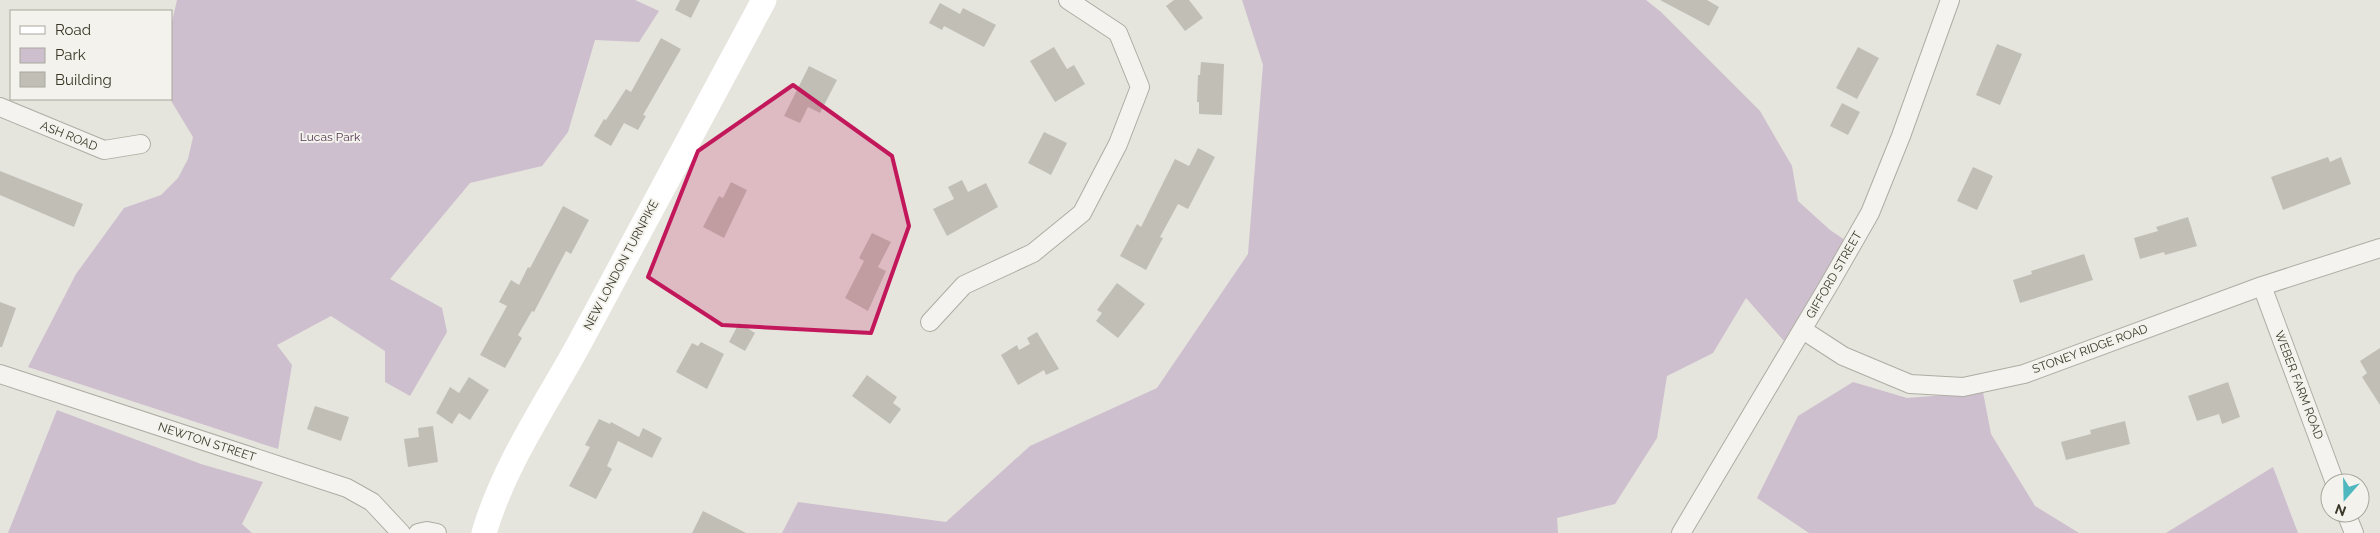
<svg xmlns="http://www.w3.org/2000/svg" width="2380" height="533" font-family="Raleway,sans-serif">
	<style>
		.green { fill: #cdbfce }
		.building { fill: #c1bfb5 }
		.lines { fill: none; stroke-linecap: round; stroke-linejoin: round }
		.street-casing { stroke: #aeada3; stroke-width: 20 }
		.street { stroke: #f4f3ef; stroke-width: 18 }
		.secondary { stroke: #fff; stroke-width: 25 }
		.marked { fill: #c2185b; fill-opacity: 0.2; stroke: #c2185b; stroke-width: 4; stroke-linejoin: round }
		.labels { text-anchor: middle; dominant-baseline: central; stroke-width: 4; stroke-linejoin: round; paint-order: stroke }
		.street-label { font-size: 12px; fill: #3a3728; stroke: #f3f2ec }
		.park-label { font-size: 12px; fill: #543754; stroke: #f3f2ec }
	</style>
	<rect width="100%" height="100%" fill="#e5e4dd"/>
	<path class="green" d="M177,0H635L659,11L639,42L595,40L568,132L542,166L470,183L390,279L442,308L447,332L410,396L385,382V351L331,316L277,345L292,365L278,449L28,367L76,274L124,208L161,195L178,178L188,159L193,137L170,99L171,26Z
		M1242,0H1646L1661,12L1760,111L1792,166L1798,201L1830,230L1845,240L1784,341L1746,298L1713,353L1667,376L1657,438L1615,504L1557,518L1558,533H782L798,502L946,522L1030,446L1157,388L1248,254L1263,65Z
		M1853,382L1907,398L1983,392L1991,434L2035,506L2079,533H1809L1757,498L1798,416Z
		M57,410L201,464L263,482L242,524L252,533H8Z
		M2273,467L2298,533H2166Z"/>
	<path class="building" d="M680,0H700L691,18L675,10Z
		M1174,0H1189L1203,18L1185,31L1166,6Z
		M1660,0H1707L1719,7L1709,26Z
		M940,3L960,14L963,8L996,25L984,47L944,26L942,30L929,23Z
		M661,38L681,49L643,115L646,116L638,130L624,123L611,146L594,136L604,119L606,120L626,89L631,92Z
		M1997,44L2022,54L2000,105L1976,95Z
		M1054,47L1067,69L1074,65L1085,84L1055,102L1030,61Z
		M1858,47L1879,58L1857,99L1836,88Z
		M1201,62L1224,64L1222,115L1199,114V102H1197L1198,75H1200Z
		M809,66L837,80L820,113L808,107L800,123L784,116Z
		M1842,103L1860,112L1848,135L1830,126Z
		M1044,132L1067,143L1051,175L1028,163Z
		M1198,148L1215,157L1188,209L1178,204L1160,237L1163,238L1146,270L1120,256L1137,224L1141,227L1175,159L1189,166Z
		M2328,157L2330,162L2341,157L2351,184L2283,210L2271,177Z
		M1973,167L1993,176L1977,210L1957,201Z
		M0,171L83,204L74,227L0,195Z
		M962,180L968,192L986,183L998,207L947,236L933,209L954,199L948,187Z
		M731,182L747,190L724,238L703,227L719,196L723,198Z
		M563,206L589,220L571,254L566,251L534,312L532,311L518,335L522,338L505,368L480,355L507,306L499,302L511,280L519,285L528,267L530,268Z
		M2188,217L2197,246L2165,255L2164,252L2140,259L2134,238L2158,231L2156,227Z
		M872,233L891,242L878,267L886,271L868,311L845,298L864,261L859,258Z
		M2084,254L2093,280L2020,303L2013,280L2032,274L2031,271Z
		M1117,283L1145,304L1118,338L1096,321L1102,313L1097,310Z
		M0,302L16,308L2,347H0Z
		M739,323L755,333L745,351L729,342Z
		M1037,332L1059,369L1046,375L1044,370L1018,385L1001,355L1017,345L1019,350L1030,344L1027,338Z
		M701,342L724,354L707,389L676,372L692,343L698,346Z
		M2380,348V405L2362,377L2367,373L2360,361Z
		M867,375L897,397L893,403L901,409L890,424L852,396Z
		M469,377L489,390L470,420L459,413L452,424L436,413L450,387L459,393Z
		M2228,382L2240,417L2222,424L2219,414L2197,421L2188,396Z
		M315,406L349,417L341,441L307,429Z
		M599,419L610,424L611,422L639,437L643,428L662,438L652,458L618,441L607,466L612,469L596,499L569,486L590,447L585,445Z
		M2125,421L2130,444L2066,460L2061,442L2091,434L2090,430Z
		M433,426L438,462L408,467L404,439L419,437L418,428Z
		M703,511L746,533H692Z"/>
	<g class="lines">
		<g class="street-casing">
			<path id="street" d="M0,107L104,150L141,144
				M2262,286L2335,483
				M930,322L964,285L1033,253L1082,213L1118,144L1140,87L1118,33L1068,0
				M1803,330L1843,356L1910,384L1963,387L2024,374L2262,286L2380,248
				M0,374L347,488L372,502L401,533
				M2346,513L2354,533
				M418,533L427,531L437,533
				M1681,533L1830,283L1870,213L1901,136L1950,0"/>
		</g>
		<use href="#street" class="street"/>
		<path class="secondary" d="M484,533C504,465 545,406 579,344C641,229 702,115 764,0"/>
	</g>
	<path class="marked" d="M793,85L892,156L909,226L871,333L722,325L648,277L698,151Z"/>
	<g class="labels">
		<g class="street-label">
			<text transform="translate(69 136) rotate(22)">ASH ROAD</text>
			<text transform="translate(621 265) rotate(-62)">NEW LONDON TURNPIKE</text>
			<text transform="translate(1834 275) rotate(-60)">GIFFORD STREET</text>
			<text transform="translate(2090 349) rotate(-20)">STONEY RIDGE ROAD</text>
			<text transform="translate(2299 385) rotate(69)">WEBER FARM ROAD</text>
			<text transform="translate(207 442) rotate(18)">NEWTON STREET</text>
		</g>
		<g class="park-label">
			<text x="330" y="137">Lucas Park</text>
		</g>
	</g>
	<rect x="10" y="10" width="162" height="90" fill="#f3f2ec" stroke="#a9a79e"/>
	<rect x="20" y="26" width="25" height="8" fill="#ffffff" stroke="#a9a79e"/>
	<text x="55" y="35" font-size="15" fill="#3a3728">Road</text>
	<rect x="20" y="48" width="25" height="15" fill="#cdbfce" stroke="#a9a79e"/>
	<text x="55" y="60" font-size="15" fill="#3a3728">Park</text>
	<rect x="20" y="72" width="25" height="15" fill="#c1bfb5" stroke="#a9a79e"/>
	<text x="55" y="85" font-size="15" fill="#3a3728">Building</text>
	<g transform="translate(2345 498) rotate(200)"><circle r="24" fill="#f3f2ec" stroke="#a9a79e"/>
	<path d="M0-4L9 19L0 12L-9 19Z" fill="#4eb8be"/>
	<text y="-8" font-size="14" font-weight="bold" text-anchor="middle" fill="#3a3728">N</text>
	</g>
</svg>
